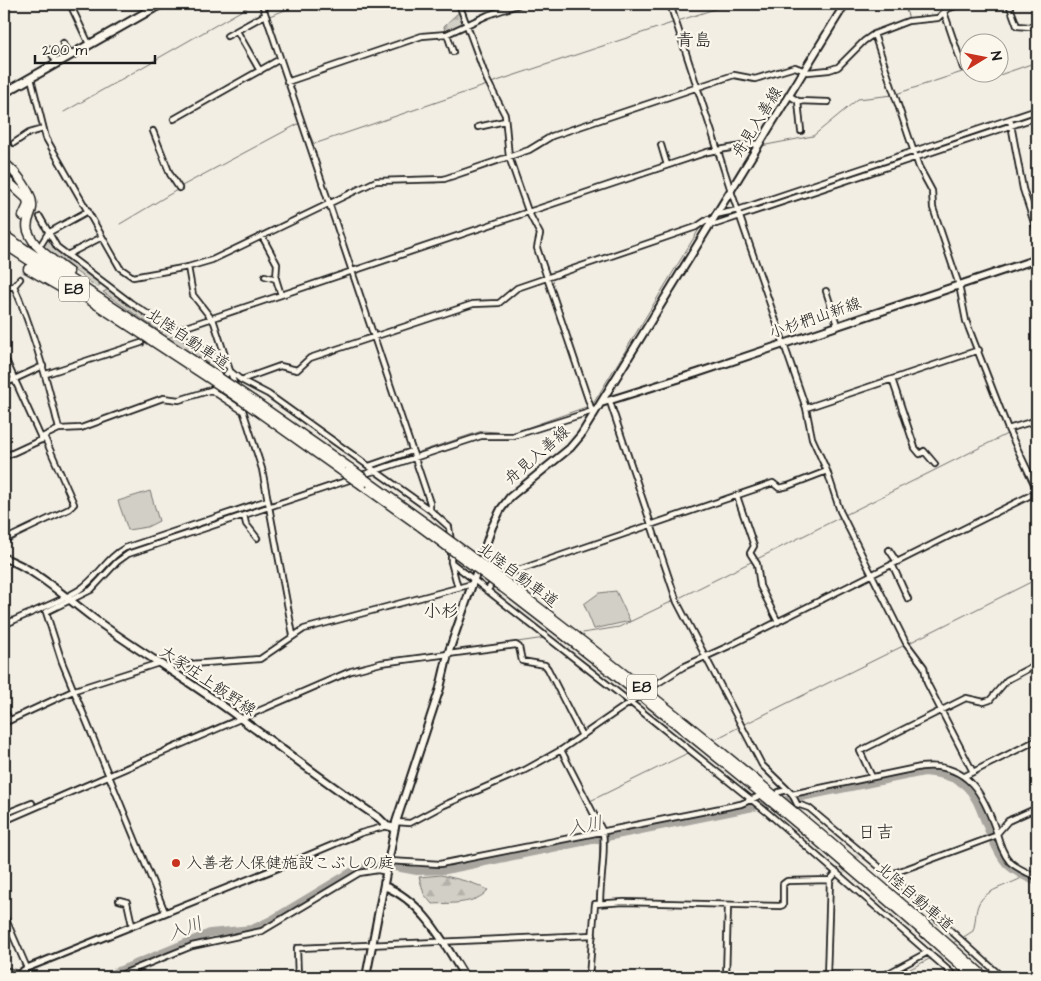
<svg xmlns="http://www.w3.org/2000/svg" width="1041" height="981" font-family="'Architects Daughter','Klee One',sans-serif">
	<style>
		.green { fill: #d2cfc6; stroke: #777671 }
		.forest { fill: url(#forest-firs); stroke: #777671 }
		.cemetery { fill: url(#cemetery-stones); stroke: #777671 }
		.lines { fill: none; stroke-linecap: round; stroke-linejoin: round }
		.stream { stroke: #716f6b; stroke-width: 1 }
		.river { stroke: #a9a6a0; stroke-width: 8 }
		.minor-tunnel { stroke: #d2cec6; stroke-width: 4.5; stroke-dasharray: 4.5 2; stroke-linecap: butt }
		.minor-casing { stroke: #1c1c1c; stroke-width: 8 }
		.tertiary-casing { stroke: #1c1c1c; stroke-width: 9 }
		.secondary-casing { stroke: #1c1c1c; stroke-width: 10 }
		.primary-casing { stroke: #1c1c1c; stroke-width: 11 }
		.motorway-casing { stroke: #1c1c1c; stroke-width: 11 }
		.minor { stroke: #fbf7ec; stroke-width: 4.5 }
		.tertiary { stroke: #fbf7ec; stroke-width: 5 }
		.secondary { stroke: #fbf7ec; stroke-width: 6 }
		.primary { stroke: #fbf7ec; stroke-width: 7 }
		.motorway { stroke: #fbf7ec; stroke-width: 8 }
		.motorway-bridge-casing { stroke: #1c1c1c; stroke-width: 11; stroke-linecap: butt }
		.motorway-bridge { stroke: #fbf7ec; stroke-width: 8 }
		.poi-dot { fill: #c8321e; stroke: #fbf7ec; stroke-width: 2 }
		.labels { text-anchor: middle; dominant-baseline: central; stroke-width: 4.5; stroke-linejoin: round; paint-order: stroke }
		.shield { fill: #fbf7ec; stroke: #5f5e5a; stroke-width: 1 }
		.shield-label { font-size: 15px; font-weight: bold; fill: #1c1c1c }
		.street-label { font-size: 16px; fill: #1c1c1c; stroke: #fbf7ec }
		.poi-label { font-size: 16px; fill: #1c1c1c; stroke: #fbf7ec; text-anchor: start }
		.neighbourhood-label { font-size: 18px; fill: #1c1c1c; stroke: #fbf7ec }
		.water-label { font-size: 18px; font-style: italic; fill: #545351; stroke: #fbf7ec }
	</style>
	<defs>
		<pattern id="forest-firs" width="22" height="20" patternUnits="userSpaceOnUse" patternTransform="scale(1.25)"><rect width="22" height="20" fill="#d2cfc6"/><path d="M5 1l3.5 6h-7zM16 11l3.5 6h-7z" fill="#b4b1aa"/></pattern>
		<pattern id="cemetery-stones" width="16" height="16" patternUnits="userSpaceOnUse" patternTransform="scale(1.25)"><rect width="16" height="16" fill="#d2cfc6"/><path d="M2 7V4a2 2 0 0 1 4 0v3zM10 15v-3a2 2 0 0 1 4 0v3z" fill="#b4b1aa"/></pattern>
	</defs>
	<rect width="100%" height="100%" fill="#f2eee4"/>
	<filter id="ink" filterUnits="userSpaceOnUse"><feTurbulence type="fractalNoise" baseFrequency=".02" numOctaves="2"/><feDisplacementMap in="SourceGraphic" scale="10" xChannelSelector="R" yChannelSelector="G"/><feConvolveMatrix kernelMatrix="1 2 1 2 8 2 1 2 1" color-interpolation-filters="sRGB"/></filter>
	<g filter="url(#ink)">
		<path class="green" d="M47,239L57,250L97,279L100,285L97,287L42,247Z
			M109,289L164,328L162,333L103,292Z
			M175,335L219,365L220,373L168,338Z
			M150,491L159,521L147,527L128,530L118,501Z
			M616,591L630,621L594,629L584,604L599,593Z"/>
		<path class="forest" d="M441,875C457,879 474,882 488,890C476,905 449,903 432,904L424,894L419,877Z"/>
		<path class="cemetery" d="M460,11L465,24L445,33L444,26Z"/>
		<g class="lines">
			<path class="stream" d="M260,4L264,18L301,4
				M904,4L909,19
				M678,21L730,4
				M862,46L873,38
				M982,72L985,80L1037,62
				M805,73L828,72
				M491,83L675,22
				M700,89L720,82
				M896,94L968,70
				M64,112L253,4
				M304,122L314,144L487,85
				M1012,122L1037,113
				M761,146L813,136L858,99L893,95
				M917,154L1008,123
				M511,159L538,149L552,139L689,92
				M478,170L507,160
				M410,182L435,183L445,181
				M180,187L300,123
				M532,213L716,153
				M716,221L914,155
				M120,224L177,190
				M493,226L528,215
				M593,404L701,226
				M374,467L482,431L512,433L589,406
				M360,472L370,469
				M270,503L344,478
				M845,515L1013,431L1037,422
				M117,556L133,549L266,504
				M70,598L89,585L103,570
				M677,599L841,517
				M4,628L42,611
				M583,633L619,627L673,601
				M909,643L1037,579
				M497,645L545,638
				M452,651L480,648
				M241,715L359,665L446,651
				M743,725L905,645
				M712,741L739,727
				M110,771L235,717
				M34,804L106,773
				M4,817L24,809
				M997,828L1009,816L1029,809
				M599,829L586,803L690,752
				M597,902C597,880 601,859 599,838
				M962,938L973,931C976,922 975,911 979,903C987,888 1012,885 1025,876
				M951,944L958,940
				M897,973L899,975L929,959L934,961
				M591,977L597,906
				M888,977L930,955"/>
			<path class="river" d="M104,977L210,933L252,929L273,919L353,871L369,866H390L417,871L446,870L924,772C980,777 974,802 995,845C999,853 1003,862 1010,867C1018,874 1028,878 1037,882"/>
			<path class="minor-tunnel" d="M20,279L27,267
				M159,337L174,331
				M843,872L858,856
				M939,957L947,952"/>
			<g class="minor-casing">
				<path id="minor" d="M70,4L89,44
					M262,4L430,503V510
					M459,4L487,80L505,115L509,157L528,211L540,234L537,248L592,411
					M558,4H566
					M670,4L731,191L806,408L812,438L827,471L840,511L906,643L924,667L927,683L973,772
					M1009,4L1017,26L1030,27L1037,24
					M1035,4L1037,10
					M944,12L963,68
					M237,31L260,71
					M447,34L453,52
					M874,34L919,167L932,191L933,208L959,285L966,321L1008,429L1037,490
					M227,36L265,15
					M63,43L71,55
					M49,50L57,63
					M31,78L46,138L120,268L133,277L188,267L212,260L376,181L444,179L529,150L552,136L734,75L755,79L795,67L808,72L829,70L838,67L864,41L874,34L908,21L938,18L947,9L961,4
					M287,82L422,36L447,34L488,15L520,4
					M790,96L798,101L801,131
					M798,101L828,102
					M174,119L280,59
					M1010,119L1037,110
					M478,127L505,121
					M153,131L170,174L179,188
					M14,143L29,133L43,129
					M661,145L667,165
					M715,215L738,210L1010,119L1023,189L1037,232
					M40,217L57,247L131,303L228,366
					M262,236L277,264L276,279
					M42,243L48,233L88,211
					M67,255L102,237
					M188,267L193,295L214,322L235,386
					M265,276L276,279L281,295
					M14,286C34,332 47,379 59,429
					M4,288L14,286L20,279
					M826,291L837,325
					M174,331L707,152L760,143
					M4,356L42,440
					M230,371L241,380L268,394L430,510L449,527L451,542
					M46,374L141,343
					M892,379L915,448L920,454L924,451L935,464
					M241,380L280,366L297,370L310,358L473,304L499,303L517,288L696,227L708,219L710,223L716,224L1037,117
					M4,384L43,366
					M211,390L243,411
					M240,401L262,469L293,635
					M610,402L677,602L762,765L792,794L921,767C968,762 984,794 997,834C1000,844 1003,854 1010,862C1018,869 1028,873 1037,877
					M806,408L979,350
					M1008,429L1037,420
					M4,457L43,439
					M369,466L412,451
					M359,476L481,436H513L596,410
					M737,496L754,546L750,553L757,564L760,586L778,622
					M244,515L246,524L257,538
					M4,540L69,509L74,504L44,436L59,429L81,428L163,398L179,400L211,390L215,388L229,371
					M451,550V562L458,588
					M889,550L897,562
					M451,562L630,702L768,813L956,977
					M892,564L908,599
					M487,591L495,579L504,575L773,483L779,488L788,486L827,471
					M4,625C28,613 56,604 79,590C98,578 106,558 125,548L268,500
					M163,666L260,659L304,629L472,584
					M652,687L683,667L729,646L1037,492
					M4,708L9,720
					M4,723L75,690L159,663
					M561,750L603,832C606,853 600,880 600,903
					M965,776L1037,740
					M872,777L860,751L966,698L984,702L990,700L1007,680L1037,664
					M779,792L788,790
					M792,794L797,804L809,808L889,875L1002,977
					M4,814L32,803
					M4,821L351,671L381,663L516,645L519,647L522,661L545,665L548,669L582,736
					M396,822L410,823L442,806L525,770L561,750L635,699
					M389,861L440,864L741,804L757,797
					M292,862L361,833L387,826
					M889,875L995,836L1008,821L1037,808
					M119,900L127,902L132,925
					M165,912L62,662L46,612L91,590L117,562L128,554L352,479
					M4,915L27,968
					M4,970L18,974
					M115,977L192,946L262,931L359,873L378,870L387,872
					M298,977L297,948H299L593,935
					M589,977L595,904L624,902L780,906L783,905V884L787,881L830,880
					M726,977L728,905
					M827,977L830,880L837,872
					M881,977L928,952"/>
			</g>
			<g class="tertiary-casing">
				<path id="tertiary" d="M14,977L27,968L292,862"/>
			</g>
			<g class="secondary-casing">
				<path id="secondary" d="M601,403L697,373L1037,259
					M4,558C37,569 75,606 104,626C148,657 194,684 237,716C284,750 330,786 379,818L387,826L395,828
					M384,886C423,901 444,943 465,977
					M366,977L396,822L440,688L448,654L492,527L501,509L510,497L570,448L581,435L845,4"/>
			</g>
			<g class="primary-casing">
				<path id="primary" d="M4,93L161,4"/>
			</g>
			<g class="motorway-casing">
				<path id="motorway" d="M4,163C15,171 34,193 32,208C31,216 25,222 28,231C34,249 55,261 69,272
					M4,178L27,199L28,205L23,216
					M4,235L217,376
					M4,244L213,381
					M28,269L77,297
					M254,401L350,468
					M250,406L343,472
					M370,483L427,524
					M362,485L421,527
					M507,583C671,708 831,839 985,977
					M503,588C665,712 823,841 974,977"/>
			</g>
			<use href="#minor" class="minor"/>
			<use href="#tertiary" class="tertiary"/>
			<use href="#secondary" class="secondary"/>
			<use href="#primary" class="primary"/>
			<use href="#motorway" class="motorway"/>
			<g class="motorway-bridge-casing">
				<path id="motorway-bridge" d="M217,376L254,401
					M213,381L250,406
					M350,468L370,483
					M343,472L362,485
					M427,524L507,583
					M421,527L503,588"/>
			</g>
			<use href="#motorway-bridge" class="motorway-bridge"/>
		</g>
	</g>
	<circle class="poi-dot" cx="176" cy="863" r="5"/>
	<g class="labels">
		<g class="shield">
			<rect x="59" y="276.5" width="30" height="25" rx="4"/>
			<rect x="627" y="674.5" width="30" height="25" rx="4"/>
		</g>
		<g class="shield-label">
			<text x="74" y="289">E8</text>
			<text x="642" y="687">E8</text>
		</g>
		<g class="street-label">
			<text transform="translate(757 122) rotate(-58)">舟見入善線</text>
			<text transform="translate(815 318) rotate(-19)">小杉椚山新線</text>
			<text transform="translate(188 339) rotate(34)">北陸自動車道</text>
			<text transform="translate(537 455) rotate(-41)">舟見入善線</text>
			<text transform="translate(518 575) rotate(37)">北陸自動車道</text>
			<text transform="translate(208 681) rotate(34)">大家庄上飯野線</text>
			<text transform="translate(915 897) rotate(41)">北陸自動車道</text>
		</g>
		<g class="poi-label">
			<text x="186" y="863">入善老人保健施設こぶしの庭</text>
		</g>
		<g class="neighbourhood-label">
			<text x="694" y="40">青島</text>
			<text x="441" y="611">小杉</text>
			<text x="876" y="832">日吉</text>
		</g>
		<g class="water-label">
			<text transform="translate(585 826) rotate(-12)">入川</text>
			<text transform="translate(185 929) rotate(-21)">入川</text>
		</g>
	</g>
	<rect width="1041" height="981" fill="none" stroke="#fbf7ec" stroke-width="20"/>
	<rect x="10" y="10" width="1021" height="961" fill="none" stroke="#1c1c1c" stroke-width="2" filter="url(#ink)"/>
	<g transform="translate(984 58) rotate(80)"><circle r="24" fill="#fbf7ec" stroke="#a29f99"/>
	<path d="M0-4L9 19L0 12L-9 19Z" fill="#c8321e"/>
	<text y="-8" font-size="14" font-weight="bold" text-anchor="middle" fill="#1c1c1c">N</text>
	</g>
	<path d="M35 55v8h120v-8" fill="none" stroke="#1c1c1c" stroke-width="2.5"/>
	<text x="42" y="55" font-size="15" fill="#1c1c1c" stroke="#fbf7ec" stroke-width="4" paint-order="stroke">200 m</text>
</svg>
